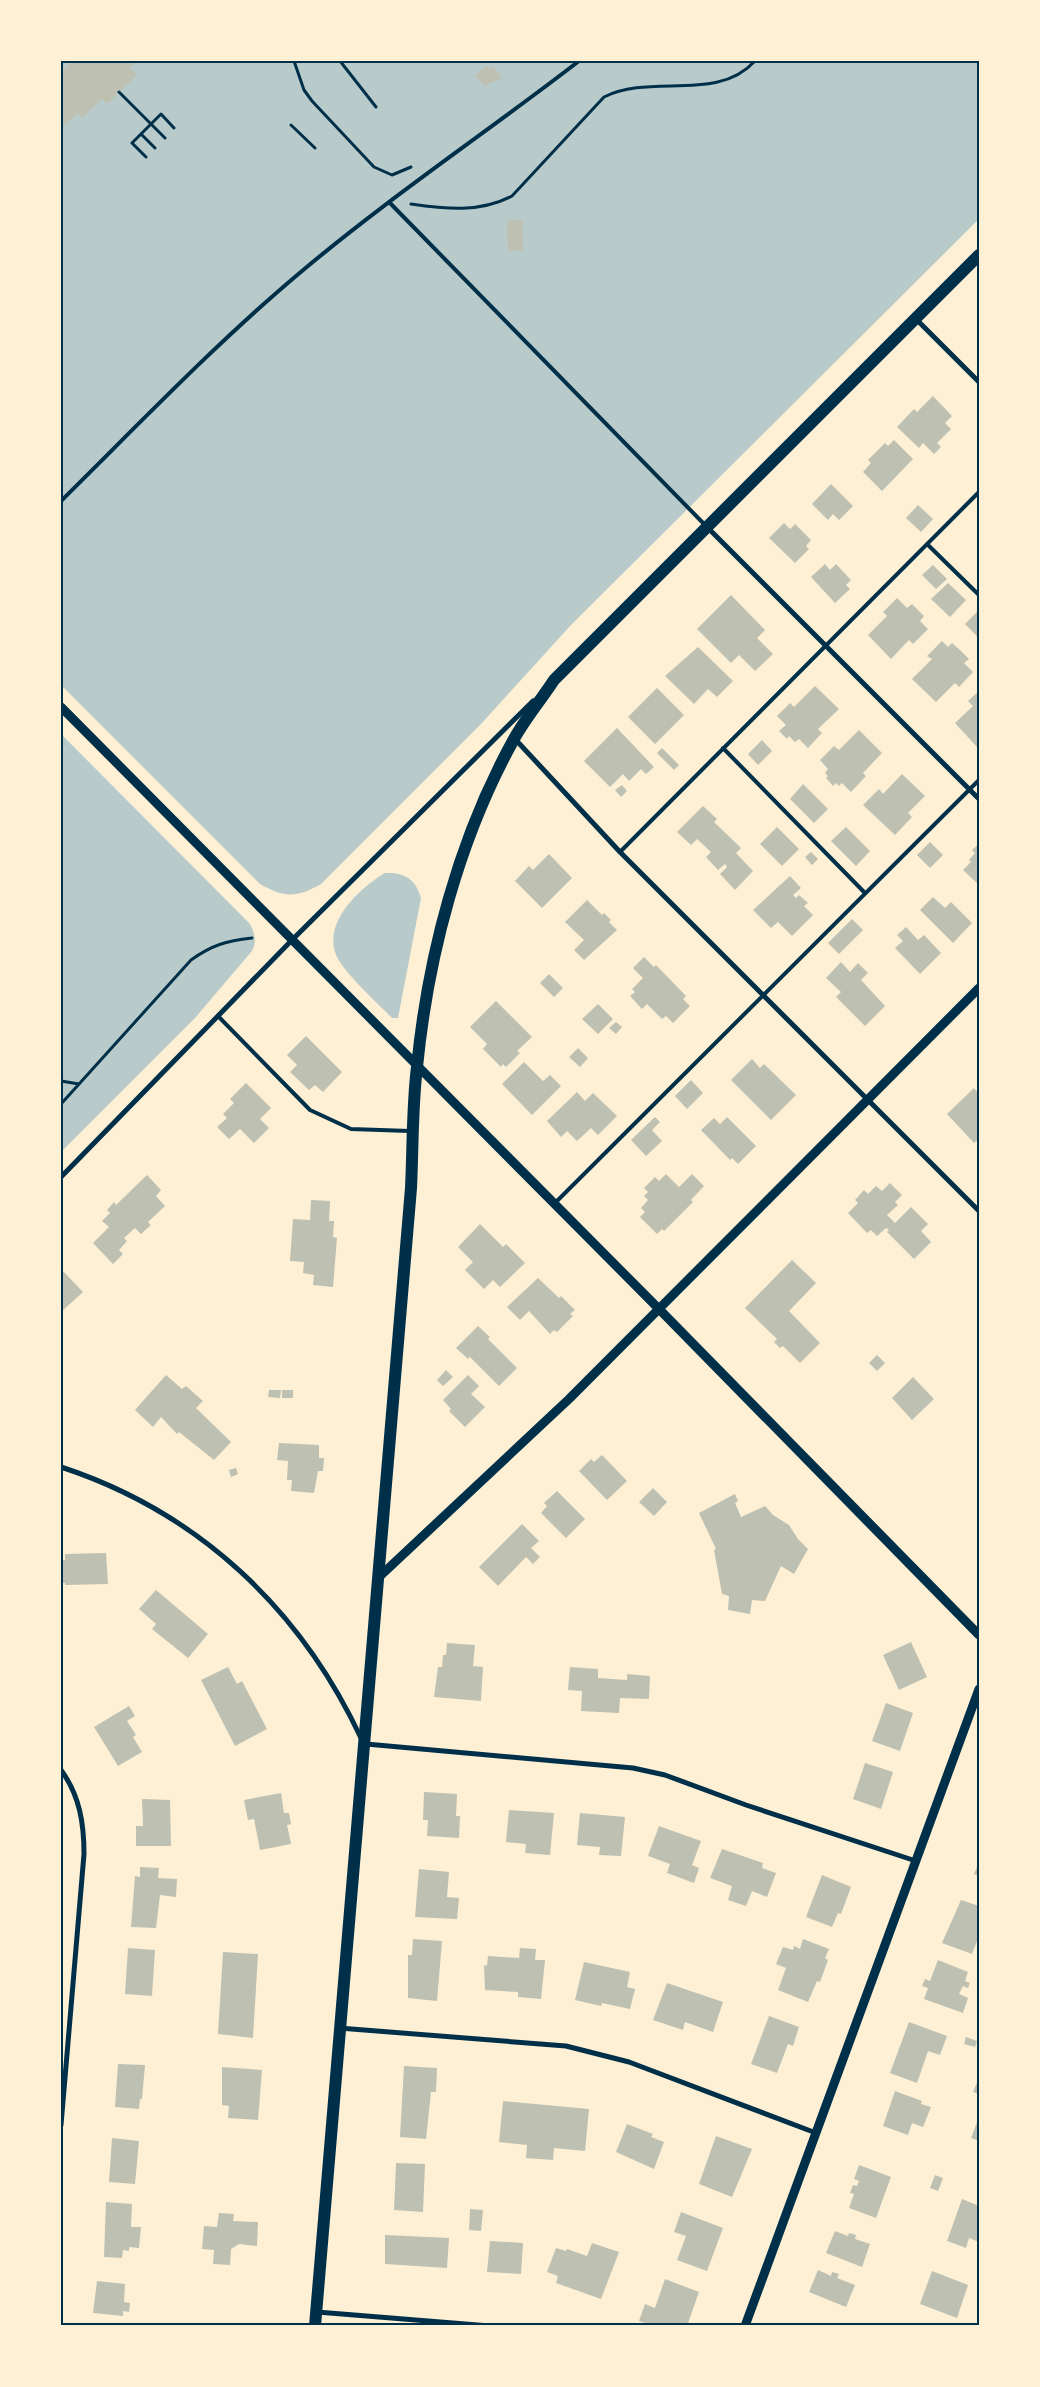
<svg xmlns="http://www.w3.org/2000/svg" width="1040" height="2387" font-family="'Alegreya Sans',sans-serif">
	<style>
		.green { fill: #b9caca }
		.building { fill: #bec0b2 }
		.lines { fill: none; stroke-linecap: round; stroke-linejoin: round }
		.path { stroke: #003049; stroke-width: 3 }
		.service { stroke: #003049; stroke-width: 4 }
		.minor { stroke: #003049; stroke-width: 5 }
		.tertiary { stroke: #003049; stroke-width: 9 }
		.primary { stroke: #003049; stroke-width: 12 }
		.neatline { fill: none; stroke: #003049; stroke-width: 2 }
	</style>
	<rect width="100%" height="100%" fill="#fdf0d5"/>
	<path class="green" d="M61,61H979V219L571,625L481,724L321,884C296,898 285,898 260,884L61,685Z
		M61,734L250,924C255,934 257,941 252,951L195,1018L61,1152Z
		M385,873C404,872 416,879 421,898L398,1018H392C378,1003 340,970 335,952C325,920 361,887 385,873Z"/>
	<path class="building" d="M73,61H137L130,68L137,75L107,104L102,99L82,118L78,113L61,128V73Z
		M487,66L489,69L493,66L502,78L484,86L475,75Z
		M522,220L523,250L508,251L507,221Z
		M933,396L952,416L945,423L951,429L937,443L941,447L934,454L923,443L919,448L897,427L914,409L917,412Z
		M894,440L913,459L882,491L863,472L871,463L868,460L885,443L888,446Z
		M831,484L853,506L839,520L833,514L828,520L812,504Z
		M918,505L933,519L921,532L906,518Z
		M784,523L790,529L795,524L811,540L806,546L809,549L795,563L769,538Z
		M825,564L830,570L836,564L851,580L846,585L850,589L835,603L811,577Z
		M933,565L947,579L936,589L922,575Z
		M948,583L966,600L950,617L931,599Z
		M731,595L765,630L757,638L773,654L755,671L739,655L731,663L697,629Z
		M897,598L907,608L912,604L924,616L920,621L928,629L913,644L909,640L891,659L868,635L887,616L883,612Z
		M979,610V638L965,624Z
		M942,641L948,647L952,643L961,651L969,659L964,663L973,672L959,687L955,683L936,702L912,679L932,659L927,656Z
		M698,647L733,681L717,697L708,689L694,704L665,676Z
		M815,686L839,709L818,729L822,733L808,748L799,739L795,742L789,736L787,739L779,731L786,725L777,716L790,703L794,707Z
		M657,688L684,715L655,744L628,717Z
		M979,691V745L977,747L955,723L973,706L968,701Z
		M617,728L654,767L646,774L641,769L629,781L623,774L610,787L584,761Z
		M859,730L882,753L863,773L866,776L851,792L842,783L839,786L836,783L833,786L826,778L828,776L825,773L828,769L820,760L834,746L839,750Z
		M762,740L772,751L758,765L748,754Z
		M662,748L679,765L674,770L657,753Z
		M902,774L925,796L908,813L912,817L895,835L863,805L879,789L883,794Z
		M803,784L828,809L814,823L790,799Z
		M622,785L627,791L621,797L615,790Z
		M703,806L717,819L714,822L741,848L736,853L753,871L735,890L720,874L727,867L725,864L718,870L706,857L711,852L697,839L691,845L677,832Z
		M777,827L799,849L782,866L760,844Z
		M846,827L870,851L856,866L831,841Z
		M930,842L943,855L930,868L917,855Z
		M979,844V885L963,870L971,862L969,860L975,853L972,850Z
		M811,852L818,859L812,865L805,857Z
		M549,854L572,878L542,908L515,881L529,866L533,870Z
		M790,876L801,888L793,895L796,898L799,895L808,903L804,906L813,915L792,936L778,922L771,928L753,910Z
		M933,897L945,908L951,902L972,923L953,943L920,910Z
		M587,900L602,915L604,913L611,920L609,922L617,930L584,960L574,950L584,940L565,922Z
		M852,919L863,930L839,954L828,943Z
		M906,927L918,940L924,935L941,953L920,974L895,948L903,941L897,935Z
		M644,957L654,967L656,965L686,996L683,999L690,1006L673,1023L666,1016L662,1019L647,1004L642,1009L630,996L635,992L632,989L643,978L633,968Z
		M841,962L850,972L858,963L868,973L861,980L885,1006L865,1026L836,997L841,992L826,978Z
		M549,974L563,988L554,997L540,983Z
		M496,1001L532,1037L517,1051L520,1053L506,1067L503,1064L501,1067L483,1049L487,1044L470,1027Z
		M598,1004L613,1019L598,1034L582,1019Z
		M616,1022L622,1027L616,1034L609,1028Z
		M306,1036L342,1072L323,1092L315,1085L309,1090L290,1072L297,1065L287,1055Z
		M578,1048L588,1058L580,1067L569,1057Z
		M752,1059L760,1068L764,1064L796,1095L771,1120L731,1080Z
		M524,1062L543,1081L550,1075L561,1086L532,1115L502,1084Z
		M691,1080L703,1093L687,1109L675,1096Z
		M246,1083L271,1108L260,1119L269,1128L254,1143L240,1129L229,1139L217,1127L227,1118L223,1114L234,1103L230,1099Z
		M974,1088L979,1094V1139L974,1143L947,1114Z
		M577,1092L585,1101L593,1093L617,1116L598,1135L591,1128L577,1141L567,1131L561,1137L547,1121Z
		M655,1117L660,1122L652,1130L662,1141L646,1156L631,1140Z
		M727,1117L756,1146L738,1164L732,1158L730,1160L701,1130L714,1118L720,1124Z
		M666,1174L679,1187L692,1174L704,1186L691,1200L693,1202L664,1231L662,1229L657,1234L640,1217L645,1212L641,1208L648,1200L644,1196L648,1192L644,1188L655,1177L659,1181Z
		M147,1175L161,1190L156,1196L165,1206L148,1222L151,1225L141,1234L135,1228L124,1238L127,1241L119,1250L123,1254L113,1264L93,1243L109,1227L102,1221L110,1213L107,1210L114,1202L116,1205Z
		M890,1183L902,1195L895,1202L898,1205L887,1215L895,1223L911,1207L928,1224L921,1231L931,1242L914,1259L887,1232L889,1230L886,1228L877,1236L871,1230L867,1233L848,1213L858,1203L855,1200L864,1190L868,1194L876,1186L882,1191Z
		M311,1200L330,1201L329,1221H334L333,1237L337,1238L333,1287L313,1285L314,1275L303,1273L304,1262L290,1261L293,1219L310,1220Z
		M480,1224L503,1247L506,1244L525,1263L500,1287L493,1280L484,1289L465,1270L473,1262L458,1247Z
		M792,1260L816,1283L789,1311L820,1343L800,1363L783,1346L780,1348L774,1342L777,1339L745,1308Z
		M61,1269L83,1292L61,1312Z
		M538,1278L559,1298L561,1296L575,1310L570,1314L573,1316L557,1332L554,1330L550,1334L529,1311L520,1320L507,1307Z
		M478,1326L490,1337L488,1339L517,1368L499,1386L470,1357L468,1359L456,1348Z
		M877,1355L885,1363L877,1371L869,1363Z
		M446,1370L453,1377L443,1386L437,1380Z
		M166,1375L182,1389L186,1386L203,1401L196,1408L231,1442L214,1460L179,1432L177,1434L161,1417L153,1427L135,1410Z
		M468,1375L479,1386L471,1394L485,1407L465,1427L449,1411L451,1409L443,1400Z
		M913,1377L934,1399L912,1420L892,1398Z
		M269,1390H281L280,1398L268,1397Z
		M282,1390H293V1398H282Z
		M279,1443L319,1445V1458H324L323,1471H318L314,1493L291,1491L292,1480H287L288,1461L277,1460Z
		M602,1455L627,1481L607,1500L579,1471L591,1459L594,1462Z
		M236,1468L238,1474L231,1477L229,1470Z
		M653,1488L667,1502L654,1516L639,1502Z
		M557,1491L585,1519L566,1538L541,1513L547,1506L544,1503Z
		M735,1494L738,1501L735,1503L741,1517L765,1506L773,1515L789,1525L798,1539L808,1549L794,1574L781,1566L765,1601L752,1600L750,1614L728,1610L729,1596L722,1594L714,1550L716,1549L699,1513Z
		M522,1524L539,1541L531,1548L540,1557L533,1564L526,1557L498,1586L479,1567Z
		M106,1553L108,1584L65,1585V1583H61V1560H65V1554Z
		M156,1590L208,1634L188,1658L152,1629L156,1624L139,1609Z
		M911,1642L927,1677L899,1690L883,1655Z
		M447,1643L475,1645L473,1666L483,1667L481,1701L434,1697L438,1667H442L443,1655H446Z
		M228,1667L237,1684L242,1681L267,1729L235,1746L201,1680Z
		M570,1667L598,1669V1678L627,1680V1674L650,1676L649,1699L620,1698L619,1713L581,1711L582,1691L568,1690Z
		M886,1703L913,1713L900,1751L872,1741Z
		M129,1706L135,1716L127,1721L136,1735L133,1737L142,1752L118,1766L94,1727Z
		M865,1763L893,1772L881,1809L853,1799Z
		M424,1792L457,1794L456,1816H460L459,1838L427,1836L428,1820H423Z
		M281,1793L284,1813H289L291,1824L287,1825L291,1844L260,1850L254,1819L248,1820L244,1800Z
		M142,1799L170,1800L171,1846H136V1826H143Z
		M509,1810L554,1813L550,1855L525,1853L526,1844L506,1842Z
		M580,1813L625,1817L621,1856L599,1855L600,1847L577,1845Z
		M659,1826L701,1841L692,1865L699,1868L694,1883L667,1873L670,1864L648,1856Z
		M722,1849L763,1863L762,1868L776,1873L767,1897L752,1891L746,1906L728,1900L732,1886L710,1878Z
		M979,1863V1876L974,1874Z
		M140,1867L159,1868L158,1878L177,1879L176,1897L160,1895L156,1928L131,1927L135,1876L140,1877Z
		M419,1869L449,1872L447,1897L459,1898L457,1919L415,1917Z
		M822,1875L851,1887L841,1914L838,1913L832,1927L806,1917Z
		M961,1900L979,1906V1936L972,1954L942,1943Z
		M413,1939L442,1941L437,2001L408,1998V1955H412Z
		M803,1939L829,1949L825,1958L828,1960L820,1982L817,1981L808,2002L778,1990L786,1968L776,1964L783,1947L793,1950L794,1946L800,1949Z
		M128,1948L155,1950L152,1996L125,1994Z
		M520,1948L536,1949L535,1960H545L541,1999L518,1997V1992L485,1990L484,1965L487,1966L488,1956L519,1958Z
		M223,1952L258,1954L253,2038L218,2034Z
		M938,1960L968,1972L965,1981L970,1983L968,1988L963,1986L959,1994L968,1998L963,2013L924,1999L928,1988L922,1986L925,1979L930,1981Z
		M584,1962L630,1972L627,1987L635,1989L630,2009L602,2003L601,2006L575,2000Z
		M667,1983L723,2002L713,2032L685,2022L683,2030L653,2020Z
		M769,2016L799,2027L793,2046L788,2044L777,2073L751,2064Z
		M909,2022L947,2036L940,2055L928,2051L917,2083L890,2073Z
		M966,2037L977,2041L975,2047L964,2044Z
		M118,2064L145,2065L142,2099H140L139,2109L115,2107Z
		M404,2066L437,2068L436,2092H431L426,2139L400,2137Z
		M222,2067L262,2070L258,2120L228,2118L229,2106L222,2105Z
		M979,2078V2094L973,2092Z
		M895,2091L922,2101L921,2104L931,2107L923,2127L912,2123L908,2135L883,2126Z
		M503,2101L589,2109L585,2151L554,2148L553,2160L526,2158L527,2145L499,2142Z
		M979,2117V2141L971,2138Z
		M627,2124L653,2134L651,2137L664,2142L654,2169L616,2152Z
		M716,2136L752,2149L732,2197L699,2184Z
		M112,2138L139,2141L135,2184L109,2182Z
		M396,2163L425,2164L423,2212L394,2210Z
		M859,2165L891,2177L876,2218L849,2208L854,2194L850,2193L853,2185L857,2186L859,2181L854,2179Z
		M935,2175L943,2178L938,2191L930,2188Z
		M962,2199L979,2206V2242L969,2238L966,2248L947,2241Z
		M106,2202L132,2204L131,2227H141L139,2248L129,2247V2251L123,2250L122,2258L104,2257Z
		M470,2209L483,2210L481,2231L469,2230Z
		M681,2212L723,2228L707,2271L677,2260L686,2236L674,2232Z
		M219,2213L234,2214L233,2221L258,2222L257,2246L239,2244L231,2249L230,2265L213,2264L214,2250L202,2249L204,2226L217,2227Z
		M835,2231L848,2236L849,2233L856,2235L855,2239L870,2244L862,2267L826,2253Z
		M385,2235L449,2238L447,2268L385,2264Z
		M490,2241L523,2243L521,2274L487,2272Z
		M592,2243L619,2252L601,2299L556,2283L558,2276L547,2272L556,2248L566,2251L567,2249L587,2256Z
		M818,2270L831,2276L832,2272L839,2274L837,2278L855,2285L846,2307L809,2292Z
		M932,2271L968,2285L957,2318L920,2304Z
		M665,2279L699,2292L687,2326H648V2324L639,2321L645,2304L655,2308Z
		M97,2281L125,2284L124,2302L130,2303L129,2312L123,2311V2316L93,2313Z"/>
	<g class="lines">
		<path class="path" d="M294,61L304,90L312,101L374,167L392,175L411,167
			M340,61L376,107
			M119,92L165,138
			M291,125L315,148
			M141,134L155,148
			M146,157L132,143L161,114L174,128
			M411,204C446,209 480,213 512,196L604,97C651,73 717,103 755,61
			M61,1081L79,1084
			M61,1104L191,960C212,945 226,941 252,938"/>
		<path class="service" d="M389,202L706,526
			M61,501C140,423 217,342 302,271C390,197 487,132 579,61
			M927,544L979,595
			M723,748L865,893
			M620,852L979,492
			M218,1016L310,1110L351,1129L409,1131
			M554,1204L979,780"/>
		<path class="minor" d="M916,319L979,382
			M707,527L979,799
			M515,739L620,852L979,1211
			M61,1177L292,940L533,701
			M61,1467C198,1512 300,1608 361,1738
			M366,1744L633,1768L665,1775L746,1805L916,1861
			M61,1770C80,1796 84,1824 84,1854L61,2125
			M339,2028L566,2046L629,2062L816,2133
			M317,2312L490,2326"/>
		<path class="tertiary" d="M61,707L659,1309L979,1635
			M378,1578L569,1399L979,988
			M745,2326L979,1689"/>
		<path class="primary" d="M315,2326L411,1188C413,1148 412,1107 417,1067C428,955 459,838 514,739C525,719 541,700 554,680L979,255"/>
	</g>
	<rect width="1040" height="2387" fill="none" stroke="#fdf0d5" stroke-width="125"/>
	<rect x="62" y="62" width="916" height="2262" class="neatline"/>
</svg>
